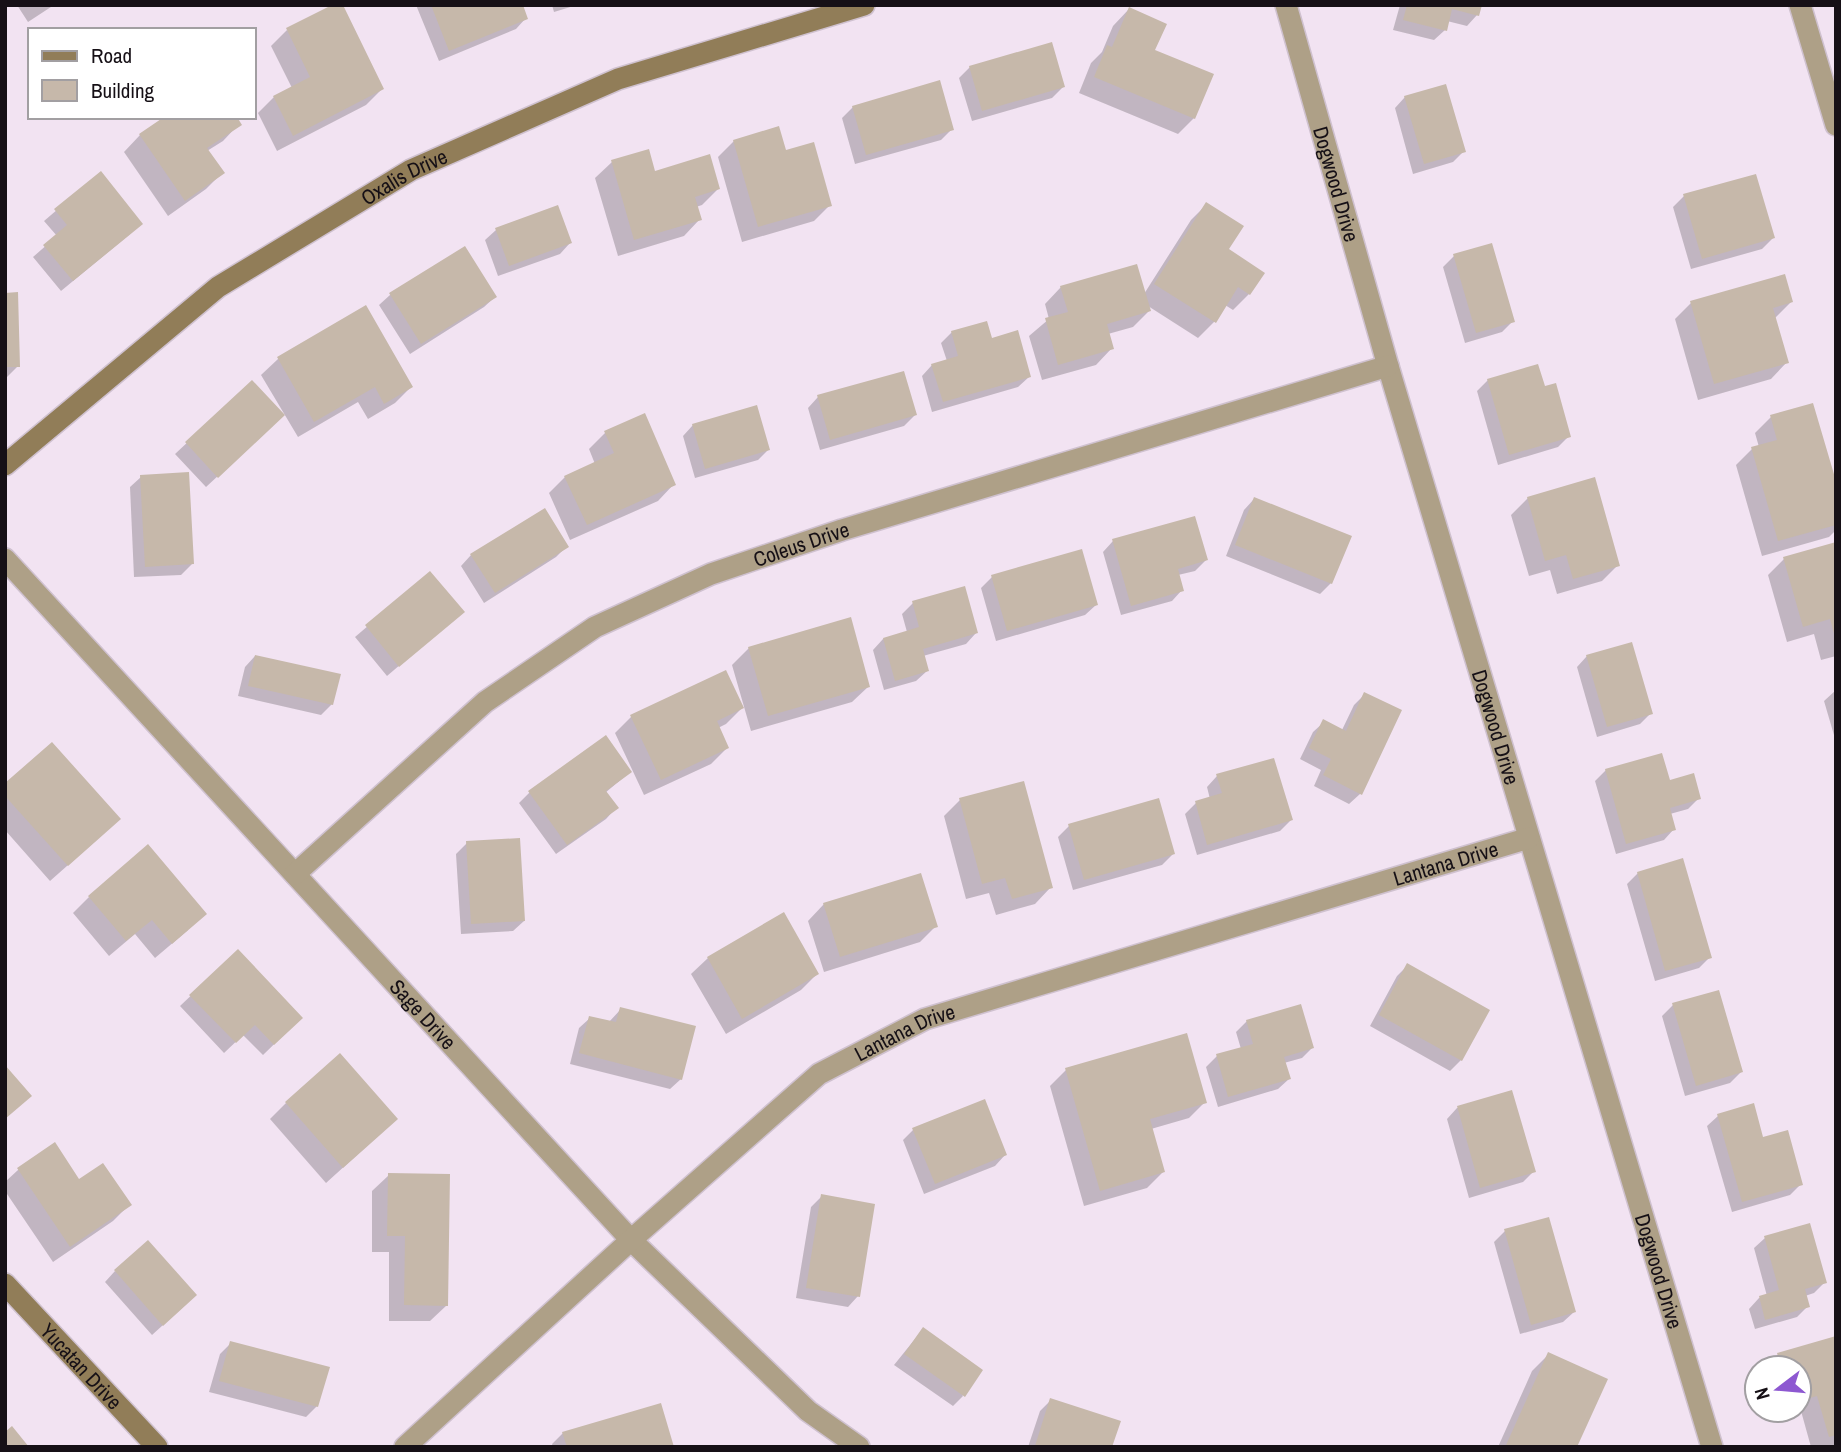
<svg xmlns="http://www.w3.org/2000/svg" width="1841" height="1452" font-family="'Archivo Narrow',sans-serif">
	<style>
		.shadow { fill: #0003 }
		.building { fill: #c6b8aa }
		.lines { fill: none; stroke-linecap: round; stroke-linejoin: round }
		.street-casing { stroke: #cfc1cf; stroke-width: 24 }
		.secondary-casing { stroke: #cfc1cf; stroke-width: 24 }
		.street { stroke: #aea087; stroke-width: 21 }
		.secondary { stroke: #917d58; stroke-width: 21 }
		.labels { text-anchor: middle; dominant-baseline: central; stroke-width: 6; stroke-linejoin: round; paint-order: stroke }
		.street-label { font-size: 21px; fill: #161016; stroke: #fff }
	</style>
	<rect width="100%" height="100%" fill="#f2e3f2"/>
	<path class="shadow" d="M17,5H54L28,22Z
		M416,5H488L526,18L516,29L439,61Z
		M552,5H577L554,12Z
		M1400,5H1480L1477,15L1467,26L1447,21L1445,30L1434,40L1393,30Z
		M1129,9L1194,118L1178,134L1079,93L1091,63L1102,52L1113,26Z
		M287,30L382,89L366,105L277,151L258,113L274,97L292,88L271,46Z
		M970,67L1063,87L1052,98L972,121L959,78Z
		M1405,97L1464,151L1453,162L1413,174L1395,108Z
		M853,107L952,129L941,140L855,164L842,118Z
		M239,124L223,141L207,151L222,173L206,189L168,216L124,152L140,135Z
		M734,141L784,152L830,205L814,221L742,242L718,157Z
		M612,162L654,173L718,189L702,205L696,207L700,219L684,236L618,256L595,178Z
		M100,173L130,234L61,291L33,257L57,236L44,221Z
		M1684,196L1773,238L1762,249L1691,269L1673,207Z
		M1207,204L1249,294L1233,310L1225,305L1214,322L1198,338L1148,306L1149,311L1133,327L1108,334L1112,348L1096,365L1042,380L1029,336L1049,319L1045,304L1061,287L1144,294L1191,220Z
		M496,230L570,243L560,254L498,276L485,240Z
		M464,248L495,297L484,307L410,354L379,305L390,295Z
		M1454,256L1513,321L1502,332L1465,343L1443,267Z
		M5,294L18,366L5,379Z
		M1791,302L1774,319L1787,362L1771,379L1698,400L1675,319L1691,303Z
		M366,308L411,387L395,403L368,419L358,402L298,437L261,375L278,359Z
		M952,332L991,340L1029,377L1018,387L932,412L922,376L932,365L947,361L941,343Z
		M1488,380L1544,388L1569,436L1558,447L1498,465L1477,391Z
		M252,382L272,426L206,487L175,454Z
		M818,397L915,415L904,426L820,450L808,408Z
		M644,415L674,484L658,501L570,540L549,493L565,477L595,464L589,449L605,433Z
		M1771,417L1836,487V530L1829,537L1762,556L1736,465L1752,449L1759,447L1755,433Z
		M693,425L768,450L758,460L695,478L683,436Z
		M141,477L192,564L181,575L134,577L130,487Z
		M1528,498L1618,565L1602,581L1557,594L1550,570L1529,576L1511,515Z
		M1254,499L1331,583L1320,594L1226,556L1244,510Z
		M1113,541L1206,560L1195,571L1178,575L1182,590L1172,601L1121,615L1103,552Z
		M1836,544V656L1821,660L1814,634L1787,642L1768,575L1784,559Z
		M566,547L556,557L484,603L461,566L471,555Z
		M430,573L462,612L387,676L355,637Z
		M992,577L1096,605L1085,615L996,641L981,588Z
		M913,603L976,633L966,644L923,656L927,671L916,681L884,690L873,650L883,639L907,632L902,614Z
		M749,648L869,686L852,702L751,731L732,665Z
		M255,656L332,704L321,715L238,696L245,667Z
		M1587,656L1651,713L1640,724L1597,737L1577,667Z
		M1836,690V742L1824,701Z
		M1365,694L1360,794L1349,804L1314,786L1321,770L1300,759L1313,732L1324,722L1342,730L1354,705Z
		M742,708L726,724L718,728L727,748L711,764L644,795L615,733L631,717Z
		M1606,770L1668,782L1699,798L1688,809L1670,814L1674,829L1664,840L1616,854L1595,781Z
		M630,772L605,793L616,808L606,819L556,854L519,803L530,792Z
		M1217,776L1291,820L1280,831L1197,855L1185,814L1196,803L1210,799L1207,787Z
		M5,786L102,835L50,881L5,830Z
		M960,800L1051,887L1035,904L996,915L989,893L966,899L944,816Z
		M1069,826L1173,854L1162,865L1073,890L1058,837Z
		M467,843L524,921L513,931L461,934L456,854Z
		M1638,873L1710,957L1699,968L1655,981L1627,884Z
		M89,897L188,930L155,958L135,934L109,956L73,913Z
		M824,904L936,926L920,942L824,972L808,921Z
		M238,951L301,1018L263,1055L243,1035L224,1053L180,1006Z
		M708,958L817,974L801,990L726,1034L691,974Z
		M1408,965L1461,1060L1450,1071L1370,1026L1397,976Z
		M1673,1005L1741,1072L1730,1083L1685,1096L1662,1016Z
		M621,1009L681,1079L670,1089L570,1064L579,1028L590,1018L609,1022Z
		M1247,1021L1312,1048L1302,1058L1284,1063L1289,1079L1278,1089L1218,1107L1206,1067L1217,1056L1241,1049L1236,1032Z
		M1066,1070L1205,1102L1189,1118L1151,1129L1163,1172L1147,1188L1084,1206L1050,1086Z
		M1511,1092L1534,1171L1523,1182L1469,1198L1447,1119L1457,1108Z
		M286,1103L379,1135L326,1183L270,1119Z
		M1718,1116L1762,1140L1801,1184L1790,1195L1732,1212L1707,1126Z
		M913,1130L1005,1155L995,1166L924,1194L903,1140Z
		M55,1145L79,1181L129,1205L113,1221L53,1262L5,1191V1182L18,1170Z
		M389,1175L447,1305L430,1321H389V1252H372V1191Z
		M822,1196L858,1296L848,1307L796,1298L811,1207Z
		M1505,1231L1574,1312L1563,1322L1520,1334L1494,1242Z
		M1765,1238L1825,1282L1814,1293L1805,1296L1808,1306L1797,1317L1755,1329L1749,1309L1759,1298L1767,1296L1754,1248Z
		M115,1271L184,1306L152,1335L105,1282Z
		M923,1329L963,1396L953,1406L894,1365Z
		M1836,1338V1446L1811,1447L1801,1411L1775,1419L1773,1410H1799V1368H1764L1778,1355Z
		M231,1343L317,1406L306,1417L209,1392L220,1354Z
		M1548,1355L1575,1447H1498L1532,1371Z
		M1051,1400L1110,1447H1028L1040,1411Z
		M563,1433L672,1447H553L552,1444Z"/>
	<path class="building" d="M332,5H343L384,89L293,136L273,96L310,77L286,28Z
		M431,5H523L528,19L449,51Z
		M1407,5H1482L1479,16L1452,9L1447,31L1403,20Z
		M1129,7L1167,24L1155,50L1214,74L1195,119L1094,77L1107,45L1112,47Z
		M1052,42L1065,87L982,111L969,66Z
		M940,80L954,130L866,155L852,106Z
		M1446,84L1466,152L1424,164L1404,96Z
		M164,117H237L242,125L207,148L225,173L185,201L139,134Z
		M779,126L786,150L814,142L832,206L758,227L733,140Z
		M649,149L655,171L710,154L720,189L695,197L702,220L634,240L611,160Z
		M101,171L143,224L73,281L43,245L67,225L54,209Z
		M1756,174L1775,238L1702,259L1683,194Z
		M1206,202L1244,226L1229,249L1265,273L1250,295L1238,287L1216,323L1154,284Z
		M558,205L572,243L509,266L495,228Z
		M1492,243L1515,322L1476,333L1453,254Z
		M465,246L497,297L421,344L389,293Z
		M1137,264L1151,311L1107,324L1114,349L1058,365L1045,318L1068,312L1060,286Z
		M1785,274L1793,302L1773,308L1789,363L1714,384L1690,301Z
		M18,292L20,367H5V293Z
		M366,305L413,387L384,404L375,387L314,422L277,357Z
		M987,321L992,338L1018,330L1031,377L943,402L931,364L958,356L951,331Z
		M1538,364L1545,386L1556,383L1571,437L1509,455L1487,379Z
		M904,371L917,415L830,440L817,395Z
		M252,380L285,415L218,478L185,442Z
		M1813,403L1836,481V525L1778,541L1751,447L1777,440L1770,415Z
		M757,405L770,450L705,469L692,424Z
		M645,413L676,485L587,525L564,476L614,453L604,431Z
		M189,472L194,564L145,567L140,475Z
		M1595,477L1620,566L1573,579L1566,555L1545,561L1527,497Z
		M1254,497L1352,536L1332,584L1235,545Z
		M545,508L569,547L495,593L470,554Z
		M1195,516L1208,560L1178,569L1184,591L1131,606L1112,539Z
		M1836,542V637H1835L1830,619L1803,627L1783,557Z
		M1082,549L1098,605L1007,631L991,575Z
		M430,571L465,612L399,667L365,625Z
		M965,586L978,633L923,649L929,671L895,681L883,638L919,627L912,601Z
		M851,617L870,687L768,716L748,647Z
		M1632,642L1653,714L1607,727L1586,655Z
		M255,655L341,674L333,705L248,686Z
		M726,670L744,708L717,721L729,748L661,780L630,715Z
		M1364,692L1402,710L1362,795L1323,775L1331,759L1309,748L1323,719L1346,731Z
		M606,735L632,772L606,791L619,808L567,845L528,791Z
		M52,742L121,819L68,866L5,796V783Z
		M1662,753L1670,780L1694,773L1701,799L1670,808L1676,830L1626,844L1605,769Z
		M1274,758L1293,820L1207,845L1195,801L1222,793L1216,774Z
		M1024,781L1053,888L1012,899L1005,878L982,884L959,798Z
		M1159,798L1175,854L1084,880L1068,824Z
		M520,838L525,921L471,924L466,841Z
		M148,844L207,914L172,944L152,920L126,941L88,896Z
		M1683,858L1712,958L1665,971L1637,872Z
		M921,873L938,927L840,957L823,903Z
		M784,912L819,974L742,1019L707,957Z
		M238,949L303,1018L274,1045L255,1025L236,1043L189,995Z
		M1407,963L1490,1010L1462,1061L1379,1015Z
		M1719,990L1743,1072L1696,1086L1672,1003Z
		M1301,1004L1314,1048L1284,1057L1291,1079L1228,1097L1216,1054L1253,1044L1246,1020Z
		M620,1007L696,1026L682,1080L579,1053L589,1016L616,1022Z
		M1187,1033L1207,1103L1150,1119L1165,1172L1100,1191L1065,1068Z
		M340,1053L398,1119L343,1168L285,1102Z
		M5,1065L32,1096L5,1119Z
		M1512,1090L1536,1172L1480,1188L1457,1106Z
		M985,1099L1007,1155L935,1184L912,1128Z
		M1754,1103L1763,1137L1788,1130L1803,1185L1742,1202L1717,1114Z
		M55,1142L79,1179L103,1163L132,1205L70,1247L17,1168Z
		M388,1173L450,1174L448,1306L404,1305L405,1236H387Z
		M821,1194L875,1204L860,1297L806,1288Z
		M1549,1217L1576,1312L1531,1325L1504,1229Z
		M1810,1223L1827,1283L1805,1289L1810,1307L1765,1320L1759,1296L1779,1290L1764,1236Z
		M148,1240L197,1295L163,1326L114,1270Z
		M923,1327L983,1370L965,1397L904,1354Z
		M1836,1336V1435L1829,1437L1817,1396L1799,1401V1368H1781L1777,1353Z
		M230,1341L330,1367L318,1407L219,1381Z
		M1548,1352L1608,1379L1577,1447H1509L1506,1445Z
		M1050,1398L1121,1421L1112,1447L1035,1446Z
		M661,1403L674,1447H567L562,1432Z
		M12,1426L29,1447H5V1432Z"/>
	<g class="lines">
		<g class="street-casing">
			<g id="street">
				<path id="s1" d="M1286,5L1388,366L1712,1447"/>
				<path d="M1800,5L1836,125"/>
				<path id="s2" d="M5,559L631,1240L808,1411L859,1447"/>
				<path id="s3" d="M295,874L485,702L595,627L711,574L842,530L1388,366"/>
				<path id="s4" d="M405,1447L631,1240L819,1074L925,1019L1529,838"/>
			</g>
		</g>
		<g class="secondary-casing">
			<g id="secondary">
				<path id="s5" d="M5,465L218,287L411,170L618,79L864,5"/>
				<path id="s6" d="M5,1284L157,1447"/>
			</g>
		</g>
		<use href="#street" class="street"/>
		<use href="#secondary" class="secondary"/>
	</g>
	<g class="labels">
		<g class="street-label">
			<text stroke="none"><textPath href="#s5" startOffset="494">Oxalis Drive</textPath></text>
			<text stroke="none"><textPath href="#s1" startOffset="186">Dogwood Drive</textPath></text>
			<text stroke="none"><textPath href="#s3" startOffset="612">Coleus Drive</textPath></text>
			<text stroke="none"><textPath href="#s1" startOffset="752">Dogwood Drive</textPath></text>
			<text stroke="none"><textPath href="#s4" startOffset="1220">Lantana Drive</textPath></text>
			<text stroke="none"><textPath href="#s2" startOffset="618">Sage Drive</textPath></text>
			<text stroke="none"><textPath href="#s4" startOffset="653">Lantana Drive</textPath></text>
			<text stroke="none"><textPath href="#s1" startOffset="1320">Dogwood Drive</textPath></text>
			<text stroke="none"><textPath href="#s6" startOffset="112">Yucatan Drive</textPath></text>
		</g>
	</g>
	<rect width="1841" height="1452" fill="none" stroke="#161016" stroke-width="14"/>
	<rect x="28" y="28" width="228" height="91" fill="#ffffff" stroke="#a29fa2" stroke-width="2"/>
	<rect x="42" y="51" width="35" height="10" fill="#917d58" stroke="#a29fa2" stroke-width="2"/>
	<text x="91" y="63" font-size="21" fill="#161016">Road</text>
	<rect x="42" y="80" width="35" height="21" fill="#c6b8aa" stroke="#a29fa2" stroke-width="2"/>
	<text x="91" y="98" font-size="21" fill="#161016">Building</text>
	<g transform="translate(1778 1389) rotate(254)"><circle r="33" fill="#ffffff" stroke="#a29fa2" stroke-width="2"/>
	<path d="M0-5L12 26L0 18L-12 26Z" fill="#8d58d1"/>
	<text y="-10" font-size="19" font-weight="bold" text-anchor="middle" fill="#161016">N</text>
	</g>
</svg>
